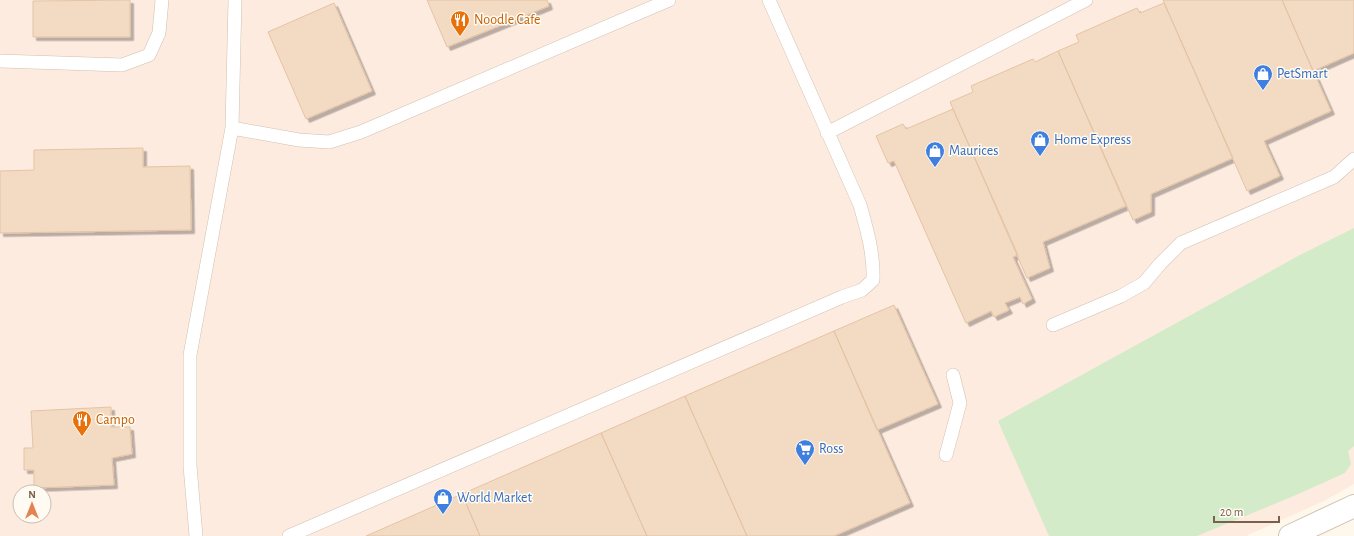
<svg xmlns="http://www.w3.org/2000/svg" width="1354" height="536" font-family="'Alegreya Sans',sans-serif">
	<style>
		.commercial { fill: #fdebdf; fill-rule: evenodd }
		.grass { fill: #d3ebc8 }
		.building { fill: #f2dbc2; stroke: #e5c3a3; filter: url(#shadow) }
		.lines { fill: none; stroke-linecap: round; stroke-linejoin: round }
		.service-casing { stroke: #d0c1af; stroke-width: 14 }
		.tertiary-casing { stroke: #d0c1af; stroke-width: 24 }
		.service { stroke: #fff; stroke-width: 13 }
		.tertiary { stroke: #fff; stroke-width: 22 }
		.labels { text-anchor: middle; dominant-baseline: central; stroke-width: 3; stroke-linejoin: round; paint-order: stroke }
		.food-label { font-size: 14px; fill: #c56008; stroke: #fffbf2; text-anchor: start }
		.shop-label { font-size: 14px; fill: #366cbe; stroke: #fffbf2; text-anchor: start }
	</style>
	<defs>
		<filter id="shadow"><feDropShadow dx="3.5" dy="3.5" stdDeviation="0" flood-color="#0004"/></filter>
	</defs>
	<rect width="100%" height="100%" fill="#fdf8eb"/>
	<path class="commercial" d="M0,0H1354V484L1324,501L1246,536H0ZM20,492H44V516H20Z"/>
	<path class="grass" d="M1354,228V446L1348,451L1351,464L1345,473L1296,495L1197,536H1049L998,421L1300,255Z"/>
	<path class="building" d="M130,0V37H33V1Z
		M427,0H547L549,6L447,47Z
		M1163,0H1282L1331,111L1264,141L1280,176L1247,191Z
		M1282,0H1354V53L1313,71Z
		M334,3L372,91L306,119L268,32Z
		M1164,3L1233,158L1151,194V212L1133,220L1058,51L1079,42L1076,35L1137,8L1140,13Z
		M1058,51L1126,206L1043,242L1050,268L1027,278L950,102L973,92L971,86L1033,59L1035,62Z
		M953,109L1018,255L1013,257L1032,299L1023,304L1020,297L1005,303L1009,310L994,317L991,311L966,323L894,161L888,163L876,136L903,124L906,129Z
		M143,148V167L190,166L191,230L0,233V171L34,170V150Z
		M894,305L938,404L877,430L834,331Z
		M834,331L910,503L834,536H747L685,396Z
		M685,396L747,536H647L601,433Z
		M111,407V427H130L132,454L112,458L114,485L34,488V470H24V448H33L31,411Z
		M601,433L647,536H480L462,494Z
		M462,494L480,536H366Z"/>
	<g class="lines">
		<g class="service-casing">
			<path id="service" d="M0,61L122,65L149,55L159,33L162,0
				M232,128L299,140L329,142L361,132L669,0
				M827,133L1086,0
				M1053,325L1121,296L1144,283L1160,264L1181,243L1334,177L1354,159
				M946,455L960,403L953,375
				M196,536L190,466V355L232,128L235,0
				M289,536L842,297L862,290L873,280C874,254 867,230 860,205L769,0"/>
		</g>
		<g class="tertiary-casing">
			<path id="tertiary" d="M1290,536L1354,506"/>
		</g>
		<use href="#service" class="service"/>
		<use href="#tertiary" class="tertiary"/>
	</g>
	<defs>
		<g id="restaurant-pin" transform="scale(1)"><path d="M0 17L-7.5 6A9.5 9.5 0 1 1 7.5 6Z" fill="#e8710a" stroke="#fffbf2"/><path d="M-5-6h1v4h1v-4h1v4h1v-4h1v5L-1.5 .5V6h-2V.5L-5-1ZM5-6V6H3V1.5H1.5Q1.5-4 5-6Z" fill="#fff"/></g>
		<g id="shop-pin" transform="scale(1)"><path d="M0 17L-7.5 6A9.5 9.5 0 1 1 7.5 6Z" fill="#3f7fe0" stroke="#fffbf2"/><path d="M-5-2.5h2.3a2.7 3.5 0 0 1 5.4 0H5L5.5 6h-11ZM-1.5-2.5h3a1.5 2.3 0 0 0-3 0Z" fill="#fff"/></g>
		<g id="supermarket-pin" transform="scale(1)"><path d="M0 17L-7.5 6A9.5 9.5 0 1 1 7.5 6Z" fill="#3f7fe0" stroke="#fffbf2"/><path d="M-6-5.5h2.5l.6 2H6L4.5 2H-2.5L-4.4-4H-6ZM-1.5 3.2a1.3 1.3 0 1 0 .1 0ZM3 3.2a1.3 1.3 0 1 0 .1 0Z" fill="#fff"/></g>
	</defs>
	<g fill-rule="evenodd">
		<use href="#restaurant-pin" x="460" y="20"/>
		<use href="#shop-pin" x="1263" y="74"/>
		<use href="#shop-pin" x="1040" y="140"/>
		<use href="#shop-pin" x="935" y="151"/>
		<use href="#restaurant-pin" x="82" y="420"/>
		<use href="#supermarket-pin" x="805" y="449"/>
		<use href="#shop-pin" x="443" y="498"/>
	</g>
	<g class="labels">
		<g class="food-label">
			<text x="474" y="20">Noodle Cafe</text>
			<text x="96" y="420">Campo</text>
		</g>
		<g class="shop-label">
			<text x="1277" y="74">PetSmart</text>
			<text x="1054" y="140">Home Express</text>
			<text x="949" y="151">Maurices</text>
			<text x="819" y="449">Ross</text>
			<text x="457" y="498">World Market</text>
		</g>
	</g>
	<g transform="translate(32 504)"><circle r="19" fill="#fffbf2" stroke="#c9bdb0"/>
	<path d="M0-3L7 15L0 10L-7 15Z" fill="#e68251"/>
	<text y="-6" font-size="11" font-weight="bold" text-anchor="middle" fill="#79614d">N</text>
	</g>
	<path d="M1214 516v6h65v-6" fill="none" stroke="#79614d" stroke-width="2"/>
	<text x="1220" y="516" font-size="12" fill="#79614d" stroke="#fffbf2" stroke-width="3" paint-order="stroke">20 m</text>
</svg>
